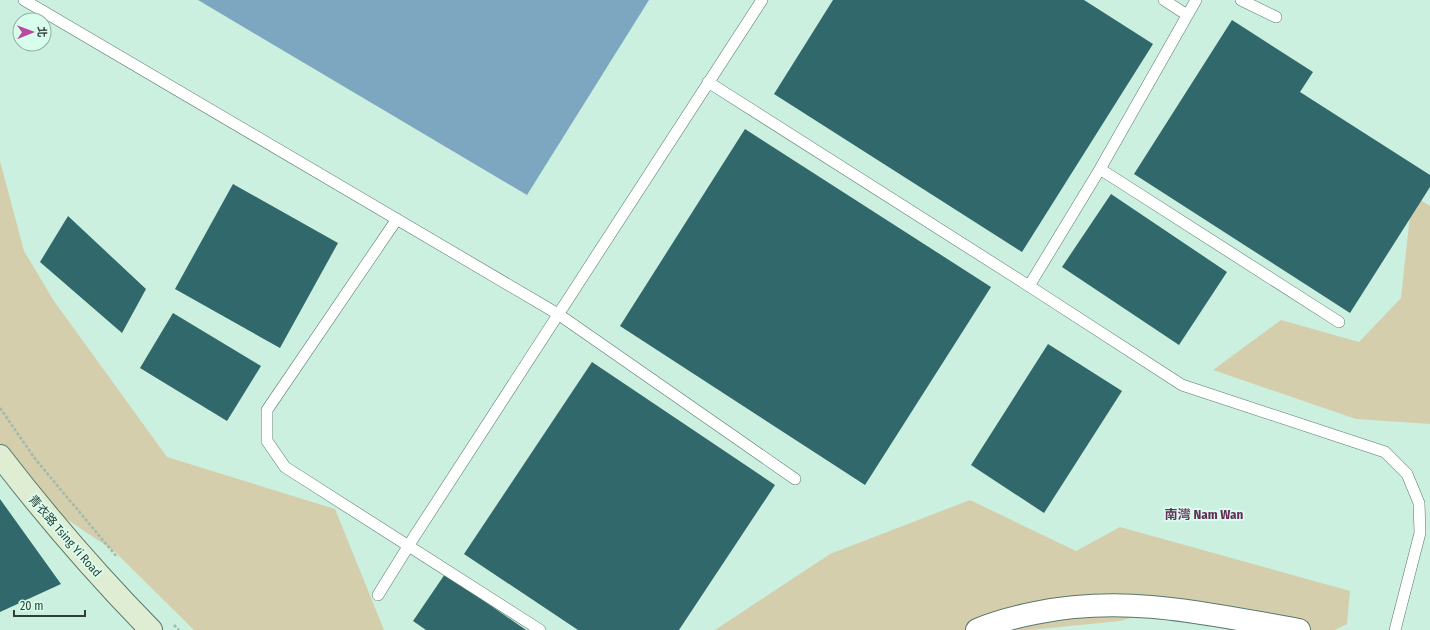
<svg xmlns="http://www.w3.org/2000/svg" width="1430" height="630" font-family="'Fira Sans Condensed','Noto Sans TC',sans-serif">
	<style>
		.green { fill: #d5cead }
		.water { fill: #7da7c0 }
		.building { fill: #30686b }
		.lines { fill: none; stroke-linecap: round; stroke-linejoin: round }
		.service-casing { stroke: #57786a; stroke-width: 12 }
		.minor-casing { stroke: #57786a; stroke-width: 24 }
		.secondary-casing { stroke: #57786a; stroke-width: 24 }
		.path { stroke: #9dbbad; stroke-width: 2.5; stroke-dasharray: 3 2; stroke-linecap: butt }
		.service { stroke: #fff; stroke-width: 11 }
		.minor { stroke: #fff; stroke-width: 22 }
		.secondary { stroke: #dfeed2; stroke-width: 22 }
		.labels { text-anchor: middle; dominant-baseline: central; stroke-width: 4; stroke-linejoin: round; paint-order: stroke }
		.street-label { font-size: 12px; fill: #313f39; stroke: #d8fded }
		.neighbourhood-label { font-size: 13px; font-weight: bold; fill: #672d57; stroke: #d8fded }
	</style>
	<rect width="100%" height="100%" fill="#cbf0df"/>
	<path class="green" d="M0,161L24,251L54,301L167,457L335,509L384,630H194L114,551L62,516L0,443Z
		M1414,196L1430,206V424L1356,419L1213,370L1281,320L1359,342L1401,298L1409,224Z
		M970,500L1076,551L1120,527L1350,591L1347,624L1335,630H1283L1256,610L1193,600L1120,621L1030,630H715L830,554Z"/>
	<path class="water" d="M198,0H649L527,195Z"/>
	<path class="building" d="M833,0H1084L1153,44L1022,252L774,94Z
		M1232,20L1313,72L1300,92L1430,175V187L1350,313L1134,174Z
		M745,129L991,287L865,485L620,326Z
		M233,184L338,243L280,348L175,289Z
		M1111,194L1227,272L1179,345L1062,267Z
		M68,216L146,289L122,333L40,262Z
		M173,313L261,366L227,421L140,368Z
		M1048,344L1122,391L1044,513L971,465Z
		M592,362L775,485L679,630H578L464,554Z
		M0,499L61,584L0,612Z
		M445,574L526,630H426L413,621Z"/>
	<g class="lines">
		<g class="service-casing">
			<path id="service" d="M24,0L558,314L795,479
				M1164,0L1187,15
				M1241,0L1276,17
				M708,82L1029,286L1182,385L1385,452L1407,474L1419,503L1420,533L1395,630
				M1100,169L1339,322
				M397,219L267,410V441L285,467L540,630
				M1029,286L1100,169L1196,0
				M378,595L414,537L762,0"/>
		</g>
		<g class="minor-casing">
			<path id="minor" d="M977,630C995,622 1015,617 1035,613C1127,594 1208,614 1299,630"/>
		</g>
		<g class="secondary-casing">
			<path id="secondary" d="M0,456C47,517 97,575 151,630"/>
		</g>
		<path class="path" d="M0,408L36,460L117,557
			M174,625L179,630"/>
		<use href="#service" class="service"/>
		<use href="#minor" class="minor"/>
		<use href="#secondary" class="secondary"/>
	</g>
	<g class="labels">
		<g class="street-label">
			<text transform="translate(65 536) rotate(49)">青衣路 Tsing Yi Road</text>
		</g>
		<g class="neighbourhood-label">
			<text x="1204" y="514">南灣 Nam Wan</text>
		</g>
	</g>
	<g transform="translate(32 32) rotate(89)"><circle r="19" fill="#d8fded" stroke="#95b1a5"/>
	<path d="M0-3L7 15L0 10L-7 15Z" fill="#bc479e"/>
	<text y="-6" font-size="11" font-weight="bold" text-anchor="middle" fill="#313f39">北</text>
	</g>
	<path d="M14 610v6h71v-6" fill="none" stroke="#313f39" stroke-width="2"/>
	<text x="20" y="610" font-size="12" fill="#313f39" stroke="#d8fded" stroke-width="3" paint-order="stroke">20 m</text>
</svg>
